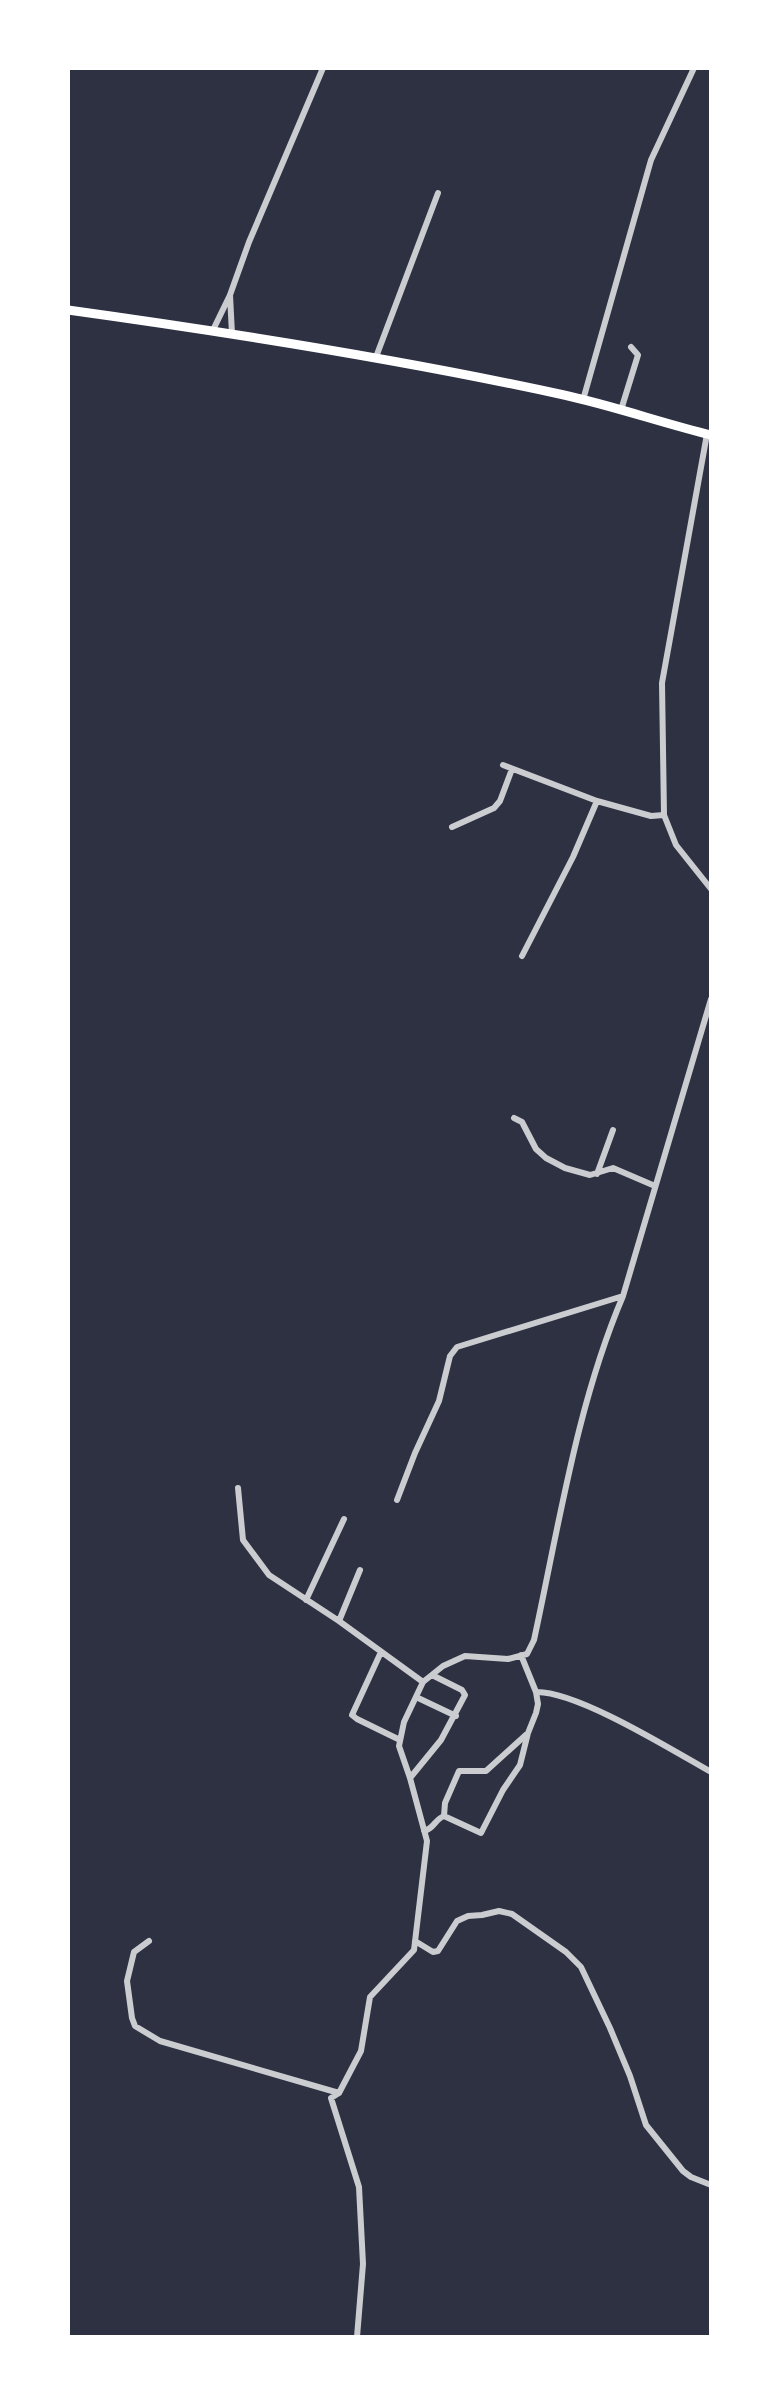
<svg xmlns="http://www.w3.org/2000/svg" width="779" height="2405" font-family="'Alegreya Sans',sans-serif">
	<style>
		.lines { fill: none; stroke-linecap: round; stroke-linejoin: round }
		.minor { stroke: #caccd0; stroke-width: 6 }
		.primary { stroke: #fff; stroke-width: 9 }
	</style>
	<rect width="100%" height="100%" fill="#2d3142"/>
	<g class="lines">
		<path class="minor" d="M230,295L232,334
			M213,330L230,295L249,242L323,68
			M376,357L438,193
			M583,400L651,160L694,68
			M621,410L638,355L631,347
			M707,434L662,683L664,815L676,845L711,889
			M503,765L597,801L651,816L664,815
			M452,827L494,808L500,801L512,769
			M522,956L573,857L597,801
			M514,1118L522,1122L536,1149L546,1158L565,1168L590,1175L613,1168L655,1186
			M597,1174L613,1130
			M238,1488L243,1540L269,1575L339,1621L423,1682
			M397,1500L415,1453L439,1401L450,1356L457,1347L623,1296
			M306,1600L344,1519
			M339,1621L360,1570
			M381,1652L352,1715L357,1719L400,1740
			M521,1655L536,1692C577,1691 672,1750 711,1772
			M416,1697L456,1716
			M410,1778L441,1740L465,1695L462,1690L432,1675
			M444,1816L445,1803L459,1771H486L528,1733
			M424,1831C434,1829 435,1819 444,1816L481,1833L503,1790L520,1765L528,1733L536,1713L538,1704L536,1692
			M149,1941L134,1952L127,1981L132,2018L135,2026L160,2041L339,2093
			M415,1941L433,1952L438,1951L457,1921L468,1916L482,1915L499,1911L512,1914L566,1952L581,1967L610,2028L630,2076L646,2125L683,2171L691,2177L711,2185
			M357,2337L363,2264L359,2187L331,2098L339,2093L361,2051L370,1997L414,1950L427,1841L410,1778L399,1746L404,1722L423,1682L443,1666L465,1656L508,1659L527,1654L534,1640C559,1525 577,1404 623,1296L711,999"/>
		<path class="primary" d="M68,310C234,333 400,359 564,395C614,406 662,423 711,435"/>
	</g>
	<rect width="779" height="2405" fill="none" stroke="#ffffff" stroke-width="140"/>
</svg>
